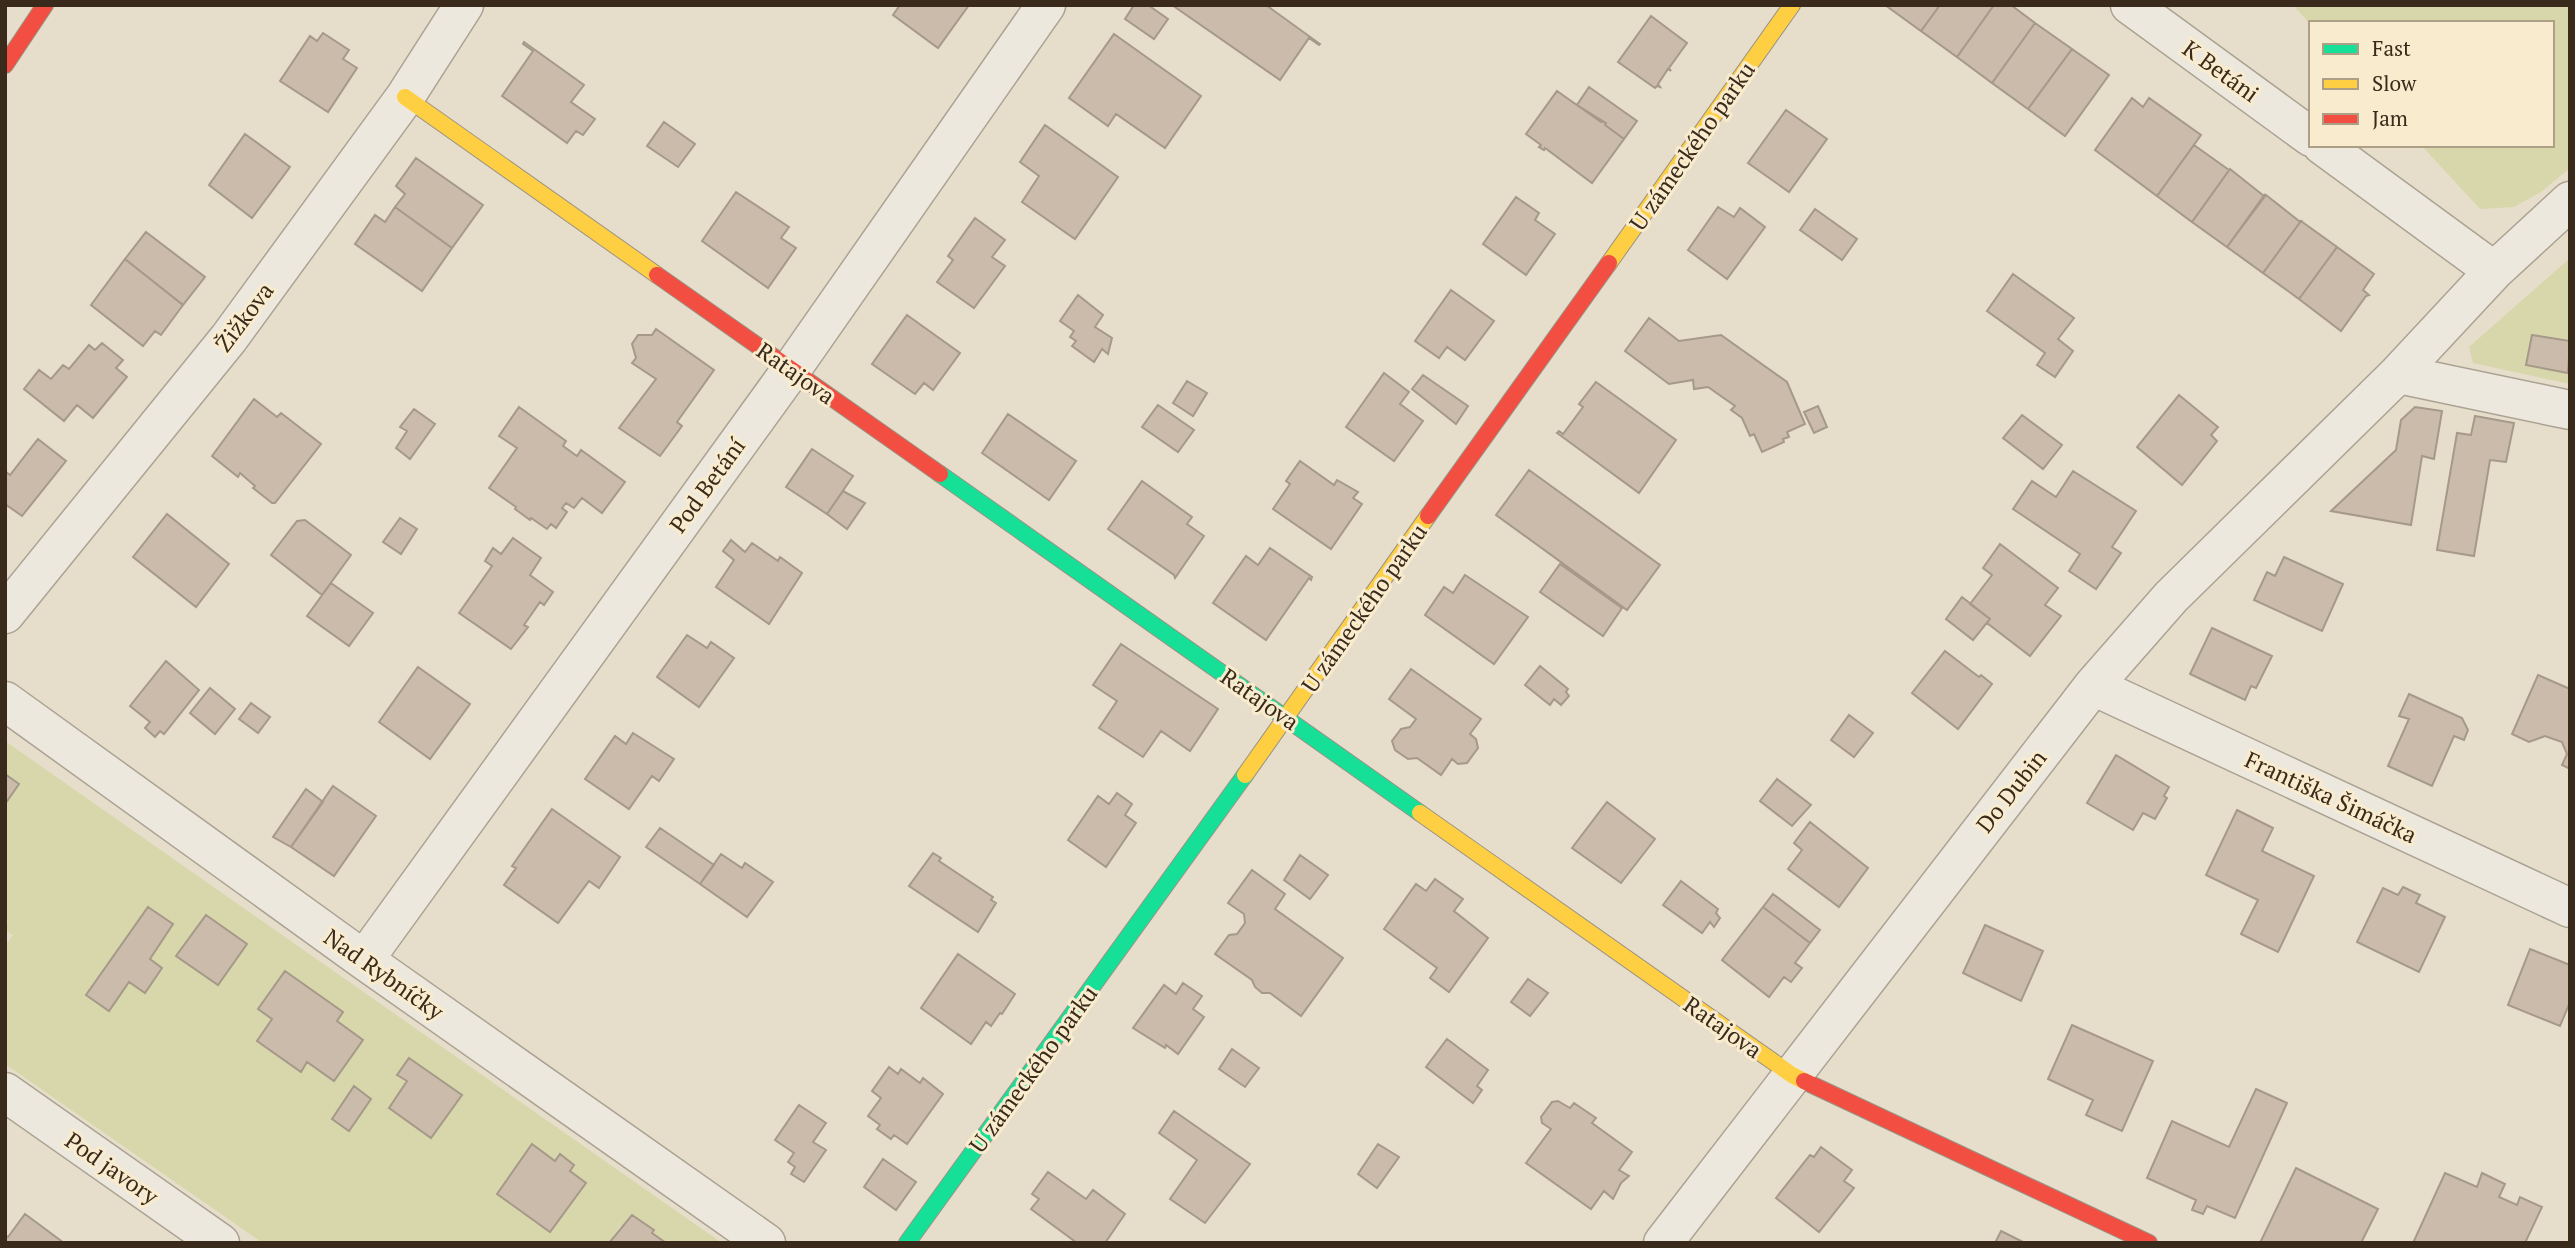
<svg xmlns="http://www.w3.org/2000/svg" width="2575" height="1248" font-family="'PT Serif',serif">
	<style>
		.green { fill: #d7d7ab; fill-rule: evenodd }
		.building { fill: #cabbaa; stroke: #a69989; stroke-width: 2 }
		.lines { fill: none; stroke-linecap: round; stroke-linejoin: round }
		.street-casing { stroke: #aba294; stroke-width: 41 }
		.fast-casing { stroke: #9a9284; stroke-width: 18 }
		.slow-casing { stroke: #9a9284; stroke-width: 18 }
		.jam-casing { stroke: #9a9284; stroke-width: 18 }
		.street { stroke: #ede8dd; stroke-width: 38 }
		.fast { stroke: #16e098; stroke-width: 16 }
		.slow { stroke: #ffcf43; stroke-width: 16 }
		.jam { stroke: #f24e42; stroke-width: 16 }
		.labels { text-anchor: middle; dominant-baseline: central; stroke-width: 6; stroke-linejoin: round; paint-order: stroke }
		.street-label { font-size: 23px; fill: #3a2a1b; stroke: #f9ecce }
	</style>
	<rect width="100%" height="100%" fill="#e6deca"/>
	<path class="green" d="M2293,5H2570V168L2541,192L2514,207L2480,209L2421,145H2552V23H2311V25Z
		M2570,258V341L2532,335L2526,365L2568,372L2570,364V384L2473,363L2469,347Z
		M5,741L722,1243H673L668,1240L666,1243L652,1233L653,1230L632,1215L623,1227L620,1226L609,1243H263L5,1064V946L13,935L5,930L8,921L5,919V804L19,784L5,774ZM148,907L173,925L150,959L162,968L129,982L109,1011ZM286,972L343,1012L337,1021L333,1080L307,1062L300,1071L257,1041L272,1019L258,1009ZM409,1058L461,1095L407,1081L397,1075ZM354,1087L371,1099L349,1131L332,1118ZM532,1145L555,1161L561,1154L574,1165L570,1171L586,1183L550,1232L497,1194Z"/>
	<path class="building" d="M900,5H969L938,48L893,15Z
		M1134,5H1148L1168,19L1154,39L1125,19Z
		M1172,5H1266L1320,44L1319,45L1309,38L1280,80Z
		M1885,5H1940L1921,31Z
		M1940,5H1994L1957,57L1921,31Z
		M1994,5H2011L2035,23L1992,83L1957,57Z
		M1651,16L1687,43L1669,68L1671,71L1668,69L1658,84L1660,87L1657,86L1655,88L1618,62Z
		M2035,23L2072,49L2028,109L1992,83Z
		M323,33L349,50L343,59L357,68L328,112L280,81L310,36L317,41Z
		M1114,34L1201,96L1165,148L1116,114L1108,126L1069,98Z
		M524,42L584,85L571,102L595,119L583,135L576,131L567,143L502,96L533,51L523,44Z
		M2072,49L2109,75L2065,136L2028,109Z
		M1589,87L1637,121L1624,139L1605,125L1606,123L1577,105Z
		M1557,91L1601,122L1602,121L1606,123L1605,125L1624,139L1592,183L1545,148L1544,150L1539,147L1541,145L1526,134Z
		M2132,98L2143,107L2149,98L2201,135L2157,196L2095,150Z
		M1786,110L1827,139L1789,192L1748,163Z
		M664,122L695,144L678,167L647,146Z
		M1045,125L1118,177L1075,239L1022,202L1039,176L1020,162Z
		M245,134L290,167L252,218L209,185Z
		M2194,145L2229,170L2230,169L2192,222L2157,196Z
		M416,158L483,205L452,248L395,207L405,194L396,186Z
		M2230,169L2264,196L2265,194L2227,247L2192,222Z
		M736,192L789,227L781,238L796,248L768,288L702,241Z
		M2266,195L2299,221H2301L2263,273L2227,247Z
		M1516,197L1539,213L1535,220L1555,234L1526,275L1483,244Z
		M395,207L452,248L422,291L355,244L375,215L385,222Z
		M1718,207L1734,217L1740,208L1765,227L1727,279L1688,250Z
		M1815,209L1857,239L1842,260L1800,230Z
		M975,218L1005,240L992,257L1005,266L974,308L937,282L953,260L948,256Z
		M2301,221L2337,247L2299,299L2263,273Z
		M146,232L205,277L183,305L125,259Z
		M2337,247L2374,274L2363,290L2369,295L2366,296L2341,331L2299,299Z
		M125,259L183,305L161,335L155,331L143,346L91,305Z
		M2013,274L2074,318L2058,339L2073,351L2055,377L2037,365L2045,353L1987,311Z
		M1451,290L1494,321L1465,360L1447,347L1439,358L1415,341Z
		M1078,295L1103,315L1095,327L1112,338L1108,354L1102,349L1094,362L1072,346L1076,341L1070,337L1074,331L1060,321Z
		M907,315L960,353L933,390L924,383L915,394L872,364Z
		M1649,318L1679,341L1721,335L1787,382L1805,424L1787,432L1789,437L1783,439L1784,442L1762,452L1754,434L1750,436L1742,418L1731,410L1735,406L1708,387L1694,389L1693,380L1669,384L1625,351Z
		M656,329L714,370L677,422L682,426L660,456L619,428L656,379L632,363L636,358L632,344L638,335H652Z
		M2532,335L2570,341L2568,373L2526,365Z
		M102,343L123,360L116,368L127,377L93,418L77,405L64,421L24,389L39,370L51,379L63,365L69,369L89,345L95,350Z
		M1384,373L1409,392L1400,404L1423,421L1394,461L1346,427Z
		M1423,375L1468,406L1456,424L1412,389Z
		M1187,381L1207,393L1193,416L1173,403Z
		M1596,382L1676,440L1639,493L1557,433L1559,431L1563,434L1583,407L1579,404Z
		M2179,395L2218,427L2211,435L2217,441L2182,485L2137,447Z
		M254,399L277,417L281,413L321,444L275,503H272L253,488L255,486L240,473L238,477L212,456Z
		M1158,405L1194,430L1178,452L1142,427Z
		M1818,406L1827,427L1814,433L1804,412Z
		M519,407L566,441L563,446L577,456L581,450L625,482L602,513L582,498L574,508L566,503L562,508L567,512L556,528L551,524L547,529L531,518L530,520L515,509L516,507L489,488L517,448L499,436Z
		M2415,407L2442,411L2434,459L2422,456L2411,525L2331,511L2396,450L2401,420Z
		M414,409L435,424L410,459L396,448L407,431L400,427Z
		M1008,414L1076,461L1049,500L982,453Z
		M2022,415L2062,445L2043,469L2003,438Z
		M2475,416L2514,423L2506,462L2490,460L2474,556L2437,550L2457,433L2471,435Z
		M38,439L66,461L22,516L5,504V471L10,475Z
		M812,449L853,476L827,514L786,487Z
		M1300,461L1334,485L1337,480L1358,492L1353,498L1362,504L1331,549L1273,509L1290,484L1286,481Z
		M1529,470L1660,565L1627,610L1496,515Z
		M2073,471L2136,511L2112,547L2121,553L2096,589L2069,571L2080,554L2013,509L2032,481L2056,497Z
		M1142,481L1192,517L1187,524L1204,536L1175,578L1174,575L1108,529Z
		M843,491L865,503L847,529L827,514Z
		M167,514L229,564L196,607L133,557Z
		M400,518L417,529L401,554L383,542Z
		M305,520L351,555L322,595L271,555L297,521Z
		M513,538L541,558L530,575L553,592L544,605L540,602L524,625L528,627L511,649L459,613L492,566L485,561L493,548L501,554Z
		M731,540L745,552L752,543L778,561L780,557L802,573L769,624L716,587L734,560L723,551Z
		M2000,544L2058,588L2045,605L2061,616L2030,656L1987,623L1990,619L1970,604L1992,575L1983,568Z
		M1270,548L1312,577L1311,580L1309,578L1266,640L1213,603L1246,556L1258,565Z
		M2284,557L2343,584L2322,631L2254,600L2267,572L2275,576Z
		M1560,564L1622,608L1603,636L1540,592Z
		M1465,575L1528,617L1494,664L1425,615L1444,587L1453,593Z
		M331,583L373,613L349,646L307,616Z
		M1962,597L1990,619L1973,640L1946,619Z
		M2212,628L2272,656L2256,688L2251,686L2245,700L2190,674Z
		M687,635L707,648L711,642L734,658L699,707L657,677Z
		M1121,644L1218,709L1190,751L1161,731L1143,757L1099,728L1117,701L1093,685Z
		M1945,651L1979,677L1981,675L1992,684L1958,729L1912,693Z
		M166,661L199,690L164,734L160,731L155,737L145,728L150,722L130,706Z
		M1540,666L1568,689L1566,692L1569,696L1561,705L1554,699L1550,705L1525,685Z
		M418,667L470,704L430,759L379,722Z
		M1411,669L1481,719L1470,734L1476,739L1478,748L1467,763L1458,764L1452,759L1441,775L1417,758L1408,759L1395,750L1392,741L1401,729L1410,727L1416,719L1389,699Z
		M2538,675L2570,689V769L2562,765L2567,754L2562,742L2545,736L2529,742L2512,734Z
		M210,688L235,709L215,734L190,713Z
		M2409,694L2462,718L2468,730L2464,740L2454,736L2432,786L2388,766L2409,719L2399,716Z
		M251,703L270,717L258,733L239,719Z
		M1849,715L1873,733L1854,757L1831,740Z
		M633,733L674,759L659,781L652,776L629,809L585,779L615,736L626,744Z
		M2116,755L2169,787L2164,796L2167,798L2155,819L2143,813L2133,830L2087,803Z
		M5,774L19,784L5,804Z
		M1777,779L1811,805L1792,826L1760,801Z
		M333,786L376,816L334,876L291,847Z
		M306,789L323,802L291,847L273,837Z
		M1117,793L1132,804L1125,815L1136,823L1106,867L1068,840L1098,796L1109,804Z
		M1607,802L1655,839L1621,883L1572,848Z
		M552,809L620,857L599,888L589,881L558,923L504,885L516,868L512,866Z
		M2237,810L2273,828L2262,851L2314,876L2278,952L2241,934L2258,900L2206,875Z
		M1810,822L1868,868L1839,907L1788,869L1802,850L1794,843Z
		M660,828L714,865L700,884L646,847Z
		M933,853L941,858L939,861L993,897L991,900L996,903L978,932L909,886Z
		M721,854L742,868L745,863L773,882L747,917L700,884Z
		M1300,855L1328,875L1310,899L1284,880Z
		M1252,870L1285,894L1275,909L1343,958L1301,1016L1270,993H1262L1255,987L1252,980L1215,954L1229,935L1237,934L1245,923L1244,914L1228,903Z
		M1435,879L1463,899L1454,911L1488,938L1449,992L1430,978L1437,968L1384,929L1416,884L1426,891Z
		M1681,881L1718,909L1716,913L1720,918L1714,927L1710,922L1702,933L1663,905Z
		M2403,887L2420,895L2416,903L2445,917L2419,972L2357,942L2383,888L2398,895Z
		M1773,894L1820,930L1810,943L1763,907Z
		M148,907L173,924L150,959L162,968L145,993L129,982L109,1011L86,995Z
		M1763,907L1810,943L1795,963L1802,968L1791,982L1784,977L1769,997L1722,960Z
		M206,915L247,944L218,985L176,956Z
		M1985,925L2043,951L2021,1001L1963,973Z
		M2530,949L2570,965V1002L2560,1026L2508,1005Z
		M958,954L1015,994L1002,1014L1000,1013L991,1026L986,1022L971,1044L921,1008Z
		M285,971L343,1012L337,1021L363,1040L334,1081L307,1062L301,1072L257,1041L272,1019L258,1009Z
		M1528,979L1548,993L1530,1016L1511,1002Z
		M1183,983L1202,996L1193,1009L1204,1017L1178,1054L1166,1045L1165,1048L1133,1028L1164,985L1176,994Z
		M2072,1025L2153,1061L2122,1131L2086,1115L2093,1100L2048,1079Z
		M1447,1039L1488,1070L1477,1086L1482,1090L1473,1103L1426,1067Z
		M1232,1049L1259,1068L1245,1087L1219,1069Z
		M409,1058L462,1095L431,1138L389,1108L407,1081L397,1075Z
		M889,1067L898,1074L901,1069L920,1083L923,1078L943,1094L907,1144L894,1135L891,1139L877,1129L880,1125L868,1116L881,1098L872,1091Z
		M354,1086L371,1099L349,1131L332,1119Z
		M2256,1089L2287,1103L2235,1218L2207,1206L2203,1214L2192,1210L2196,1200L2147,1178L2172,1121L2229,1147Z
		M1558,1101L1570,1108L1574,1103L1596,1118L1592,1123L1632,1152L1619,1170L1629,1176L1621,1183L1613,1199L1604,1191L1591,1209L1526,1163L1551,1129L1542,1123L1541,1117L1552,1102Z
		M799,1105L826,1123L813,1142L826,1150L804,1182L791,1174L795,1167L788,1162L794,1153L775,1140Z
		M1174,1111L1250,1164L1205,1223L1170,1199L1197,1160L1159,1133Z
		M532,1144L555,1161L560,1154L574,1165L570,1171L586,1183L550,1232L497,1194Z
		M1378,1144L1399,1157L1377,1188L1358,1174Z
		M1821,1147L1852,1170L1844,1181L1854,1188L1819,1232L1776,1198L1810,1155L1814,1157Z
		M883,1159L916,1182L896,1210L864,1187Z
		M2296,1168L2378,1209L2361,1243H2260Z
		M1048,1172L1086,1199L1093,1190L1125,1214L1105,1243H1077L1031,1209L1039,1199L1032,1194Z
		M2445,1173L2477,1187L2482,1173L2505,1184L2499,1197L2517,1205L2520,1197L2542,1207L2525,1243H2413Z
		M25,1214L64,1243H5V1235L8,1237Z
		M632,1215L654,1230L652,1233L666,1243H609Z
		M2001,1231L2025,1243H1995Z"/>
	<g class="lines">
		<g class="street-casing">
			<path id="street" d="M2130,5L2311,137
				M2322,145L2494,271
				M2398,374L2570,410
				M5,614L229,338L405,97L464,5
				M2093,686L2570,908
				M5,701L364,960L766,1243
				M364,960L791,370L1046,5
				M5,1092L220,1243
				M1663,1243L2093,686L2171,597L2398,374L2494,271L2570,201"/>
		</g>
		<g class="fast-casing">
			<path id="fast" d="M940,474L1420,813
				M907,1243L1245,775"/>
		</g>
		<g class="slow-casing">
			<path id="slow" d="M405,97L657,275
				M1609,263L1792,5
				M1245,775L1428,516
				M1420,813L1792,1075L1804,1081"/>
		</g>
		<g class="jam-casing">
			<path id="jam" d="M5,65L45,5
				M657,275L940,474
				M1428,516L1609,263
				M1804,1081L2149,1243"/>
		</g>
		<use href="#street" class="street"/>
		<use href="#fast" class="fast"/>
		<use href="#slow" class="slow"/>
		<use href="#jam" class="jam"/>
	</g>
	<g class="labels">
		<g class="street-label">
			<text transform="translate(2221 71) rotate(36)">K Betáni</text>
			<text transform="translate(1692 146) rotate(-55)">U zámeckého parku</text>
			<text transform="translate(244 317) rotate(-53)">Žižkova</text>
			<text transform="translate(796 373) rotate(35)">Ratajova</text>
			<text transform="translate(707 485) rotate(-54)">Pod Betání</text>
			<text transform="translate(1364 608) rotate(-55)">U zámeckého parku</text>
			<text transform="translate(1260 699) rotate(35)">Ratajova</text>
			<text transform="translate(2011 791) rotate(-52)">Do Dubin</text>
			<text transform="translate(2331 797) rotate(25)">Františka Šimáčka</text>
			<text transform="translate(384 974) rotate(35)">Nad Rybníčky</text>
			<text transform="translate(1723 1027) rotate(35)">Ratajova</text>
			<text transform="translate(1033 1069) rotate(-54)">U zámeckého parku</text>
			<text transform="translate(112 1168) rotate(35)">Pod javory</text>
		</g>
	</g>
	<rect width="2575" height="1248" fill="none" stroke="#3a2a1b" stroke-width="14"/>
	<rect x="2309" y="21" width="245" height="126" fill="#f9ecce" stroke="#ad9e86" stroke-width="2"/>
	<rect x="2323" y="44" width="35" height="10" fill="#16e098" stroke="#ad9e86" stroke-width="2"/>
	<text x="2372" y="56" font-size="21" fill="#3a2a1b">Fast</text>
	<rect x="2323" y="79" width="35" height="10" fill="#ffcf43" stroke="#ad9e86" stroke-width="2"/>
	<text x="2372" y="91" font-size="21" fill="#3a2a1b">Slow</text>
	<rect x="2323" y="114" width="35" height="10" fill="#f24e42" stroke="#ad9e86" stroke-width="2"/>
	<text x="2372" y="126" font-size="21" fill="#3a2a1b">Jam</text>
</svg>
